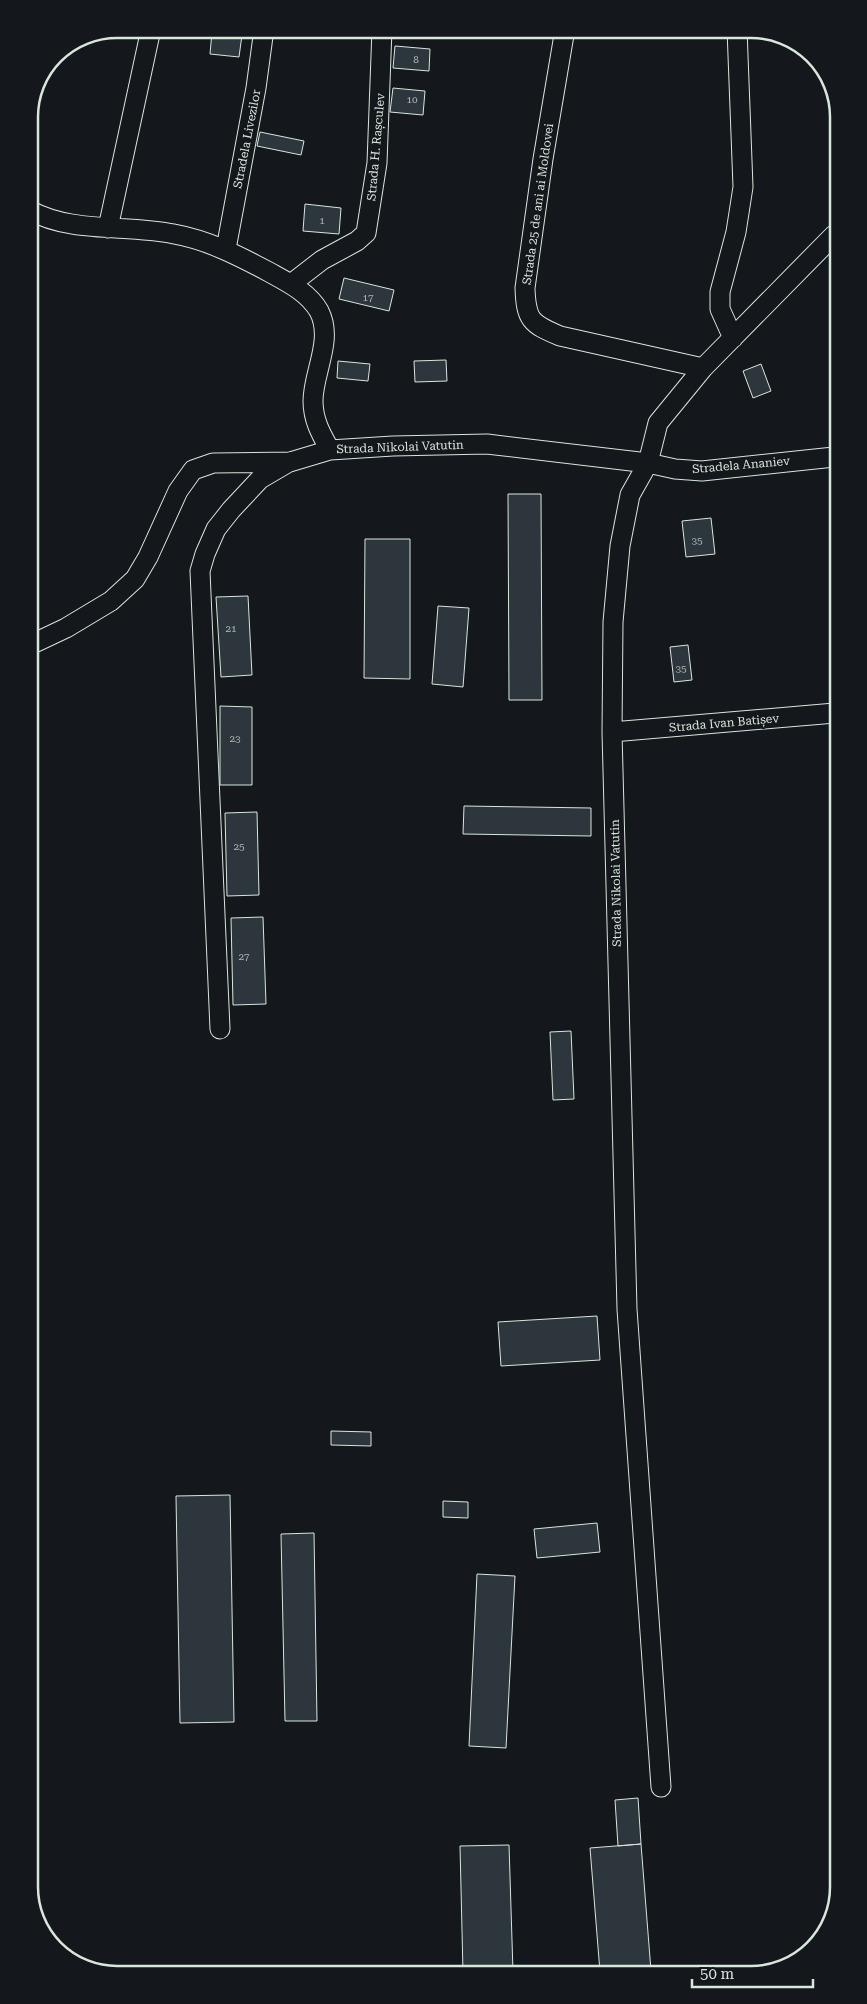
<svg xmlns="http://www.w3.org/2000/svg" width="867" height="2004" font-family="'Roboto Serif',serif">
	<style>
		.building { fill: #2c363c; stroke: #d8e6dc }
		.lines { fill: none; stroke-linecap: round; stroke-linejoin: round }
		.minor-casing { stroke: #d8e6dc; stroke-width: 21 }
		.minor { stroke: #14181c; stroke-width: 19 }
		.labels { text-anchor: middle; dominant-baseline: central; stroke-width: 4; stroke-linejoin: round; paint-order: stroke }
		.number-label { font-size: 10px; fill: #adbab4 }
		.street-label { font-size: 12px; fill: #d8e6dc; stroke: #14181c }
		.rim { fill: none; stroke: #d8e6dc; stroke-width: 2.5 }
	</style>
	<rect width="100%" height="100%" fill="#14181c"/>
	<path class="building" d="M212,32L242,35L239,57L210,54Z
		M395,46L430,49L429,71L393,68Z
		M393,88L425,91L423,115L390,112Z
		M260,132L304,141L301,155L257,146Z
		M305,204L341,208L339,234L303,231Z
		M344,278L394,290L389,311L339,299Z
		M446,360L447,381L415,382L414,361Z
		M338,361L370,364L368,381L337,378Z
		M761,364L771,391L753,398L743,371Z
		M508,494H541L542,700H509Z
		M711,518L715,554L686,557L682,521Z
		M365,539H410V679L364,678Z
		M248,596L252,675L221,677L216,597Z
		M438,606L469,608L463,687L432,684Z
		M688,645L692,680L674,682L670,647Z
		M220,706L252,707V785H220Z
		M464,806L591,808V836L463,834Z
		M257,812L259,895L227,896L225,813Z
		M263,917L266,1004L233,1005L231,918Z
		M571,1031L574,1099L553,1100L550,1032Z
		M597,1316L600,1360L501,1366L498,1322Z
		M331,1431L371,1432V1446L331,1445Z
		M230,1495L234,1722L180,1723L176,1496Z
		M443,1501L468,1502V1518L443,1517Z
		M597,1523L600,1552L537,1558L534,1529Z
		M314,1533L317,1721H285L281,1534Z
		M477,1574L515,1576L506,1748L469,1746Z
		M638,1798L641,1844L618,1846L615,1800Z
		M641,1844L651,1971L600,1972L590,1848Z
		M509,1845L513,1972L463,1973L460,1846Z"/>
	<g class="lines">
		<g class="minor-casing">
			<path id="minor" d="M565,29L543,159L525,288C526,320 531,324 560,336L703,368
				M29,210C73,234 126,224 174,234C208,240 239,256 269,272C287,282 308,292 319,311C334,340 313,372 313,401C313,420 321,434 330,450
				M108,228L151,29
				M226,249L256,88L264,29
				M291,284L322,260L357,241L366,233L377,163L382,29
				M733,338L720,309V292L736,232L743,187L737,29
				M30,645L66,628L111,601L135,579L148,557L178,491L193,470L213,463L290,462L330,450L393,446L487,444L648,463L675,469L702,471L834,457
				M612,732L835,713
				M220,1029L200,571L205,554L216,529L231,510L260,479L289,462
				M661,1787L627,1309L612,732L613,622L620,546L630,495L648,463L658,423L703,368L834,235"/>
		</g>
		<use href="#minor" class="minor"/>
	</g>
	<g class="labels">
		<g class="number-label">
			<text x="416" y="59">8</text>
			<text x="412" y="99">10</text>
			<text x="322" y="220">1</text>
			<text x="368" y="297">17</text>
			<text x="697" y="540">35</text>
			<text x="231" y="628">21</text>
			<text x="681" y="668">35</text>
			<text x="235" y="738">23</text>
			<text x="239" y="846">25</text>
			<text x="244" y="956">27</text>
		</g>
		<g class="street-label">
			<text transform="translate(247 139) rotate(-79)">Stradela Livezilor</text>
			<text transform="translate(376 147) rotate(-85)">Strada H. Rașculev</text>
			<text transform="translate(538 204) rotate(-82)">Strada 25 de ani ai Moldovei</text>
			<text transform="translate(400 447) rotate(-2)">Strada Nikolai Vatutin</text>
			<text transform="translate(741 465) rotate(-5)">Stradela Ananiev</text>
			<text transform="translate(724 723) rotate(-5)">Strada Ivan Batișev</text>
			<text transform="translate(616 883) rotate(-91)">Strada Nikolai Vatutin</text>
		</g>
	</g>
	<path d="M0 0H867V2004H0ZM117 38H751A79 79 0 0 1 830 117V1887A79 79 0 0 1 751 1966H117A79 79 0 0 1 38 1887V117A79 79 0 0 1 117 38Z" fill="#14181c" fill-rule="evenodd"/>
	<path class="rim" d="M117 38H751A79 79 0 0 1 830 117V1887A79 79 0 0 1 751 1966H117A79 79 0 0 1 38 1887V117A79 79 0 0 1 117 38Z"/>
	<path d="M692 1979v8h121v-8" fill="none" stroke="#d8e6dc" stroke-width="2.5"/>
	<text x="700" y="1979" font-size="15" fill="#d8e6dc" stroke="#14181c" stroke-width="4" paint-order="stroke">50 m</text>
</svg>
